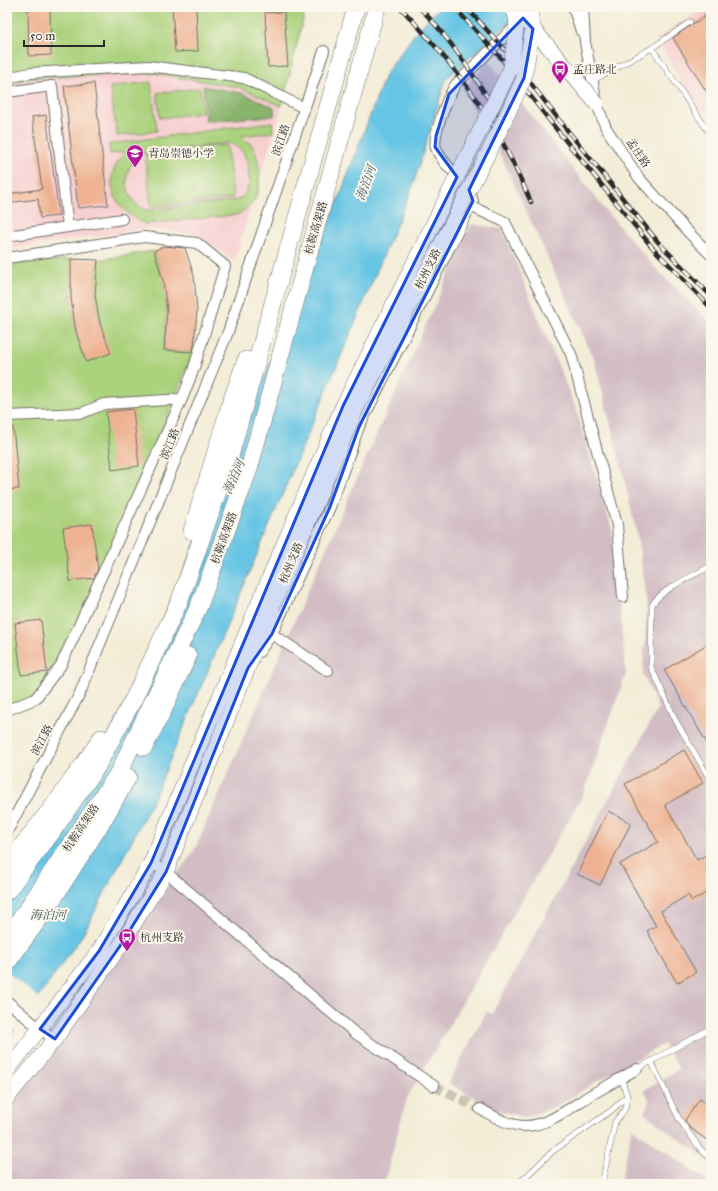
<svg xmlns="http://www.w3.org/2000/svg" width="718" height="1191" font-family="'IM FELL Great Primer','Noto Serif SC',serif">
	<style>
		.built { fill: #f7cfd0 }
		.industrial { fill: #d2bdc5 }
		.green { fill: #abd27d; stroke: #6b7e54; fill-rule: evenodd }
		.forest { fill: #88b46c; stroke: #5a704c }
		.water { fill: #66c5e4; stroke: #487888 }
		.pier { fill: #f3edd7 }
		.building { fill: #eeb293 }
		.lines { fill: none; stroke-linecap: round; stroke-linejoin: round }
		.minor-tunnel { stroke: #cbc6b5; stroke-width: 10; stroke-dasharray: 10 5; stroke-linecap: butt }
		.service-casing { stroke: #716f67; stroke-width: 6 }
		.minor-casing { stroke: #716f67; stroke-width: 12 }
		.secondary-casing { stroke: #716f67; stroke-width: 16 }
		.trunk-casing { stroke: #716f67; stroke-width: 18 }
		.service { stroke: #fff; stroke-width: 5 }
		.minor { stroke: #fff; stroke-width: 10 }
		.secondary { stroke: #fff; stroke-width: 15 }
		.trunk { stroke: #fff; stroke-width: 17 }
		.rail-casing { stroke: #2b2b2b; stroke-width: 4.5 }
		.rail { stroke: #fbf7ec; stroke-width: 3; stroke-dasharray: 9; stroke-linecap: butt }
		.secondary-bridge-casing { stroke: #716f67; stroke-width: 16; stroke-linecap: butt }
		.secondary-bridge { stroke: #fff; stroke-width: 15 }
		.marked { fill: #1d4ed8; fill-opacity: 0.2; stroke: #1d4ed8; stroke-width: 3; stroke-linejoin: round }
		.labels { text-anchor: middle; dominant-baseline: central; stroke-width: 4; stroke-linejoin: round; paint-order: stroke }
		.poi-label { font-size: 11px; fill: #2b2b2b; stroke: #fbf7ec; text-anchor: start }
		.street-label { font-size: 11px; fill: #2b2b2b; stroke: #fbf7ec }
		.water-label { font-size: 12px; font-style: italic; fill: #3d5962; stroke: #fbf7ec }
	</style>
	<rect width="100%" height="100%" fill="#fbf7ec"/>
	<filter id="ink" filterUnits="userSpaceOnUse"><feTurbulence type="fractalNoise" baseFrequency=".025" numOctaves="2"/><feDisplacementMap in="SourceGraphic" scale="8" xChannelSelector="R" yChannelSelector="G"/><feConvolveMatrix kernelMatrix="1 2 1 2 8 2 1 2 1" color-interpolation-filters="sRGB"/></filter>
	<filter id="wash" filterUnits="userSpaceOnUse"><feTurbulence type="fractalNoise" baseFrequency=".012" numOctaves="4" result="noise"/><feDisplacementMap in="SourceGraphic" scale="16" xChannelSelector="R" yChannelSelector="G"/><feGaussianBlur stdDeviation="0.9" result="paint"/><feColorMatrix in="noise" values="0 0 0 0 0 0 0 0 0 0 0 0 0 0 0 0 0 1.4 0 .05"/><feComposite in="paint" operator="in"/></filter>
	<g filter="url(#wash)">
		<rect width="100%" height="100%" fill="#f3edd7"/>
		<path class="built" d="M706,7H711V109L702,115L656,39Z
			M152,73L238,87L282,106L234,262L195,234L148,229L7,249V83L34,78Z"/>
		<path class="industrial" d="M487,59L606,211L656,269L711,323V1163L644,1113L648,1105L649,1099L644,1090L679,1069L664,1044L594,1083L556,1107L526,1117L502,1112L476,1099L448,1083L487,1011L492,1014L658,708L643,674L647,608L638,540L623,473L594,359L496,145L462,89L479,72L482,63Z
			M471,224L502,229L576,409L612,530L626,674L583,795L407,1098L384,1184H7V1103L194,851L349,496Z
			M632,1128L711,1183V1184H620Z"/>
		<path class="green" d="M7,7H306L282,106L238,87L152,73L34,78L7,83Z
			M151,82L157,131L117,136L110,87Z
			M200,88L203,113L160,118L157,93Z
			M272,122L273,132L241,136C244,139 248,141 251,144C261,157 262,186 255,199C251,207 243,212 236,215L145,224C125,215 107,196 113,172C115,165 120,159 124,152L110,154L109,144ZM228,143C233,144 238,147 242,151C249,162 252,183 245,194C243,197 240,198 237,200L150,210C146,209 141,208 138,205C121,191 124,164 143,153Z
			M227,145L233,198L151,207L145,154Z
			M154,251L163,280L167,311L164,350L193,352L140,485L61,665L35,699L7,710V265L73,259L71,298L76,332L86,361L100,324L95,295L98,260Z"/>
		<path class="forest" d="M203,86L242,93L274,107V116L206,121Z"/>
		<path class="water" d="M440,7H527L446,79L412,188L154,798L82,936L7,1041V903L69,812L141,673L338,201L386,73L416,32Z"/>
		<path class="pier" d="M7,972L40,999L16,1031L7,1024Z"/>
		<g id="blocks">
			<path class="building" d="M28,7H50L51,55L29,56Z
				M172,7H196L198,51L175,52Z
				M284,12L288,66L268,67L265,13Z
				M711,13V32L705,35L711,44V99L673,38L694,23Z
				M94,83L108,205L78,208L64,86Z
				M46,115L59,216L40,218L38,199L7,203V194L42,189L32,117Z
				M164,246L185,248L194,276L197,311L194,345L192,352L164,350L167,311L163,280L154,251Z
				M71,259L98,260L95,295L100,324L111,353L86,362L76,332L71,298Z
				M133,409L139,466L112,470L106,412Z
				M7,426H13L19,489L7,490Z
				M92,524L98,569L94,578L70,581L63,528Z
				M41,620L47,672L21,675L15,623Z
				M711,642V750L664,670Z
				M684,750L703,783L665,805L697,860L711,852V890L692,901L688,895L661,911L696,972L677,983L647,931L656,926L620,864L658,842L625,784Z
				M608,811L631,823L600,885L577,874Z
				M700,1099L711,1107V1143L689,1127L685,1120Z"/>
		</g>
	</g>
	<g filter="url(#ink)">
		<use href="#blocks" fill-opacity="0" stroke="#716f67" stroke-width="1"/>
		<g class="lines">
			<path class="minor-tunnel" d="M434,1086L480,1109"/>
			<g class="service-casing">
				<path id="service" d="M706,11L711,8
					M652,48L706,128
					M592,81L652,48L690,22
					M711,123L706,128L711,134
					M711,566C695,575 661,589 652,605L651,667L676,721L711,781
					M651,1061L679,1119L701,1150L711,1158
					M637,1069L711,1028
					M518,1184L553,1151L612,1110L627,1096
					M602,1184L615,1122L625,1109L627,1096L621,1077"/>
			</g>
			<g class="minor-casing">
				<path id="minor" d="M573,7L581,31
					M583,7L585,42L597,104L606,128L639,178L689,233L711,255
					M7,78L30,73L148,66L244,78L304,108
					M7,92L52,86L68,227
					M470,206L505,222L571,354L617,525L623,597
					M7,236L122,219
					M7,258L144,237L197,243L225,266L193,371L182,399L61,665L35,699L7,710
					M7,416L82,413L104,404L182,399
					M272,634L328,671
					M259,652L272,634L330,507L359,427L473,201C471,191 465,186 459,178C451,169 440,160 436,148C432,136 448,96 456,84L517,24
					M7,832L80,693L228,332L324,51
					M151,863L166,872L355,1033L434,1086
					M7,1001L40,1029L55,1039
					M480,1109C493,1116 509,1126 525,1126C550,1126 576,1103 596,1092C610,1084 623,1077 637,1069"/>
			</g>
			<g class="secondary-casing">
				<path id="secondary" d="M7,1071L99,951L151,863L260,600
					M7,1098L55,1039L120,946L166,872L272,607"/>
			</g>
			<g class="trunk-casing">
				<path id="trunk" d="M192,531L230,405L246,360
					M144,747L164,708L188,656
					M7,865L58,800L95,748L101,738
					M7,891L52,832L96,768L134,698L180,600L229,460L356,7
					M7,939L119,772L199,606L249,469L377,7
					M7,963L51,902L102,822L128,777"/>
			</g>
			<use href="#service" class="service"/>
			<use href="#minor" class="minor"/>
			<use href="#secondary" class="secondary"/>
			<use href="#trunk" class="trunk"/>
			<g class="rail-casing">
				<path id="rail" d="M400,7C433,42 466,81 491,122C507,148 519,175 531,202
					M419,7C450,38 475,77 498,114
					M454,7L501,58L553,125L652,247L711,308
					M466,7L507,52L559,120L658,242L711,296"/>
			</g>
			<use href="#rail" class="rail"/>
			<g class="secondary-bridge-casing">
				<path id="secondary-bridge" d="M529,24L597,104
					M260,600L343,406L511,68L517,21L513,7
					M272,607L356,409L499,132L524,78L533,27L529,7"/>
			</g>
			<use href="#secondary-bridge" class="secondary-bridge"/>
		</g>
	</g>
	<path class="marked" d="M523,18L533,29L524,78L469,190L473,201L359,427L330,507L272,634L248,668L166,872L120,946L55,1039L40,1029L99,951L151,863L343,406L457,177L435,147L436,136L449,94Z"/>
	<defs>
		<g id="bus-pin" transform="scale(0.9)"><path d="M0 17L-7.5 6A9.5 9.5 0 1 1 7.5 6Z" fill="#b5179e" stroke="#fbf7ec"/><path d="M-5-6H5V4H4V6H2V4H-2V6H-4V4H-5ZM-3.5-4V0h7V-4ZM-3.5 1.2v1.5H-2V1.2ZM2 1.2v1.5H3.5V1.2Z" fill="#fff"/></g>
		<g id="school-pin" transform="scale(0.9)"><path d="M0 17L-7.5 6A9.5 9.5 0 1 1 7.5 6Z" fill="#b5179e" stroke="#fbf7ec"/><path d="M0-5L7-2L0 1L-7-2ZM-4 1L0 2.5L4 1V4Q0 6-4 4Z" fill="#fff"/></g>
	</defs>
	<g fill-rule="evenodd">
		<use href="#bus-pin" x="560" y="69"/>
		<use href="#school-pin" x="135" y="153"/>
		<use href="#bus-pin" x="127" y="937"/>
	</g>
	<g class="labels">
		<g class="poi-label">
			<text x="573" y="69">孟庄路北</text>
			<text x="148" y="153">青岛崇德小学</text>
			<text x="140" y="937">杭州支路</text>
		</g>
		<g class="street-label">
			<text transform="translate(281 140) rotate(-71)">滨江路</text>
			<text transform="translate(638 153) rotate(56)">孟庄路</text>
			<text transform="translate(316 228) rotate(-74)">杭鞍高架路</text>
			<text transform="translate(428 269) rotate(-63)">杭州支路</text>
			<text transform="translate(170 444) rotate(-68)">滨江路</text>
			<text transform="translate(224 538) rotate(-70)">杭鞍高架路</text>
			<text transform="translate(291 563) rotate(-67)">杭州支路</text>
			<text transform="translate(42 740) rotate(-62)">滨江路</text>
			<text transform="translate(81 828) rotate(-56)">杭鞍高架路</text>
		</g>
		<g class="water-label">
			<text transform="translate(366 183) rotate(-70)">海泊河</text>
			<text transform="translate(234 477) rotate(-66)">海泊河</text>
			<text x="48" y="915">海泊河</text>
		</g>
	</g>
	<rect width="718" height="1191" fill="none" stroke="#fbf7ec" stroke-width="24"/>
	<path d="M24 40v6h80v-6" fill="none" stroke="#2b2b2b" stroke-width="2"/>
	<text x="30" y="40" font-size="12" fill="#2b2b2b" stroke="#fbf7ec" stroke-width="3" paint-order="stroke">50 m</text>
</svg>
